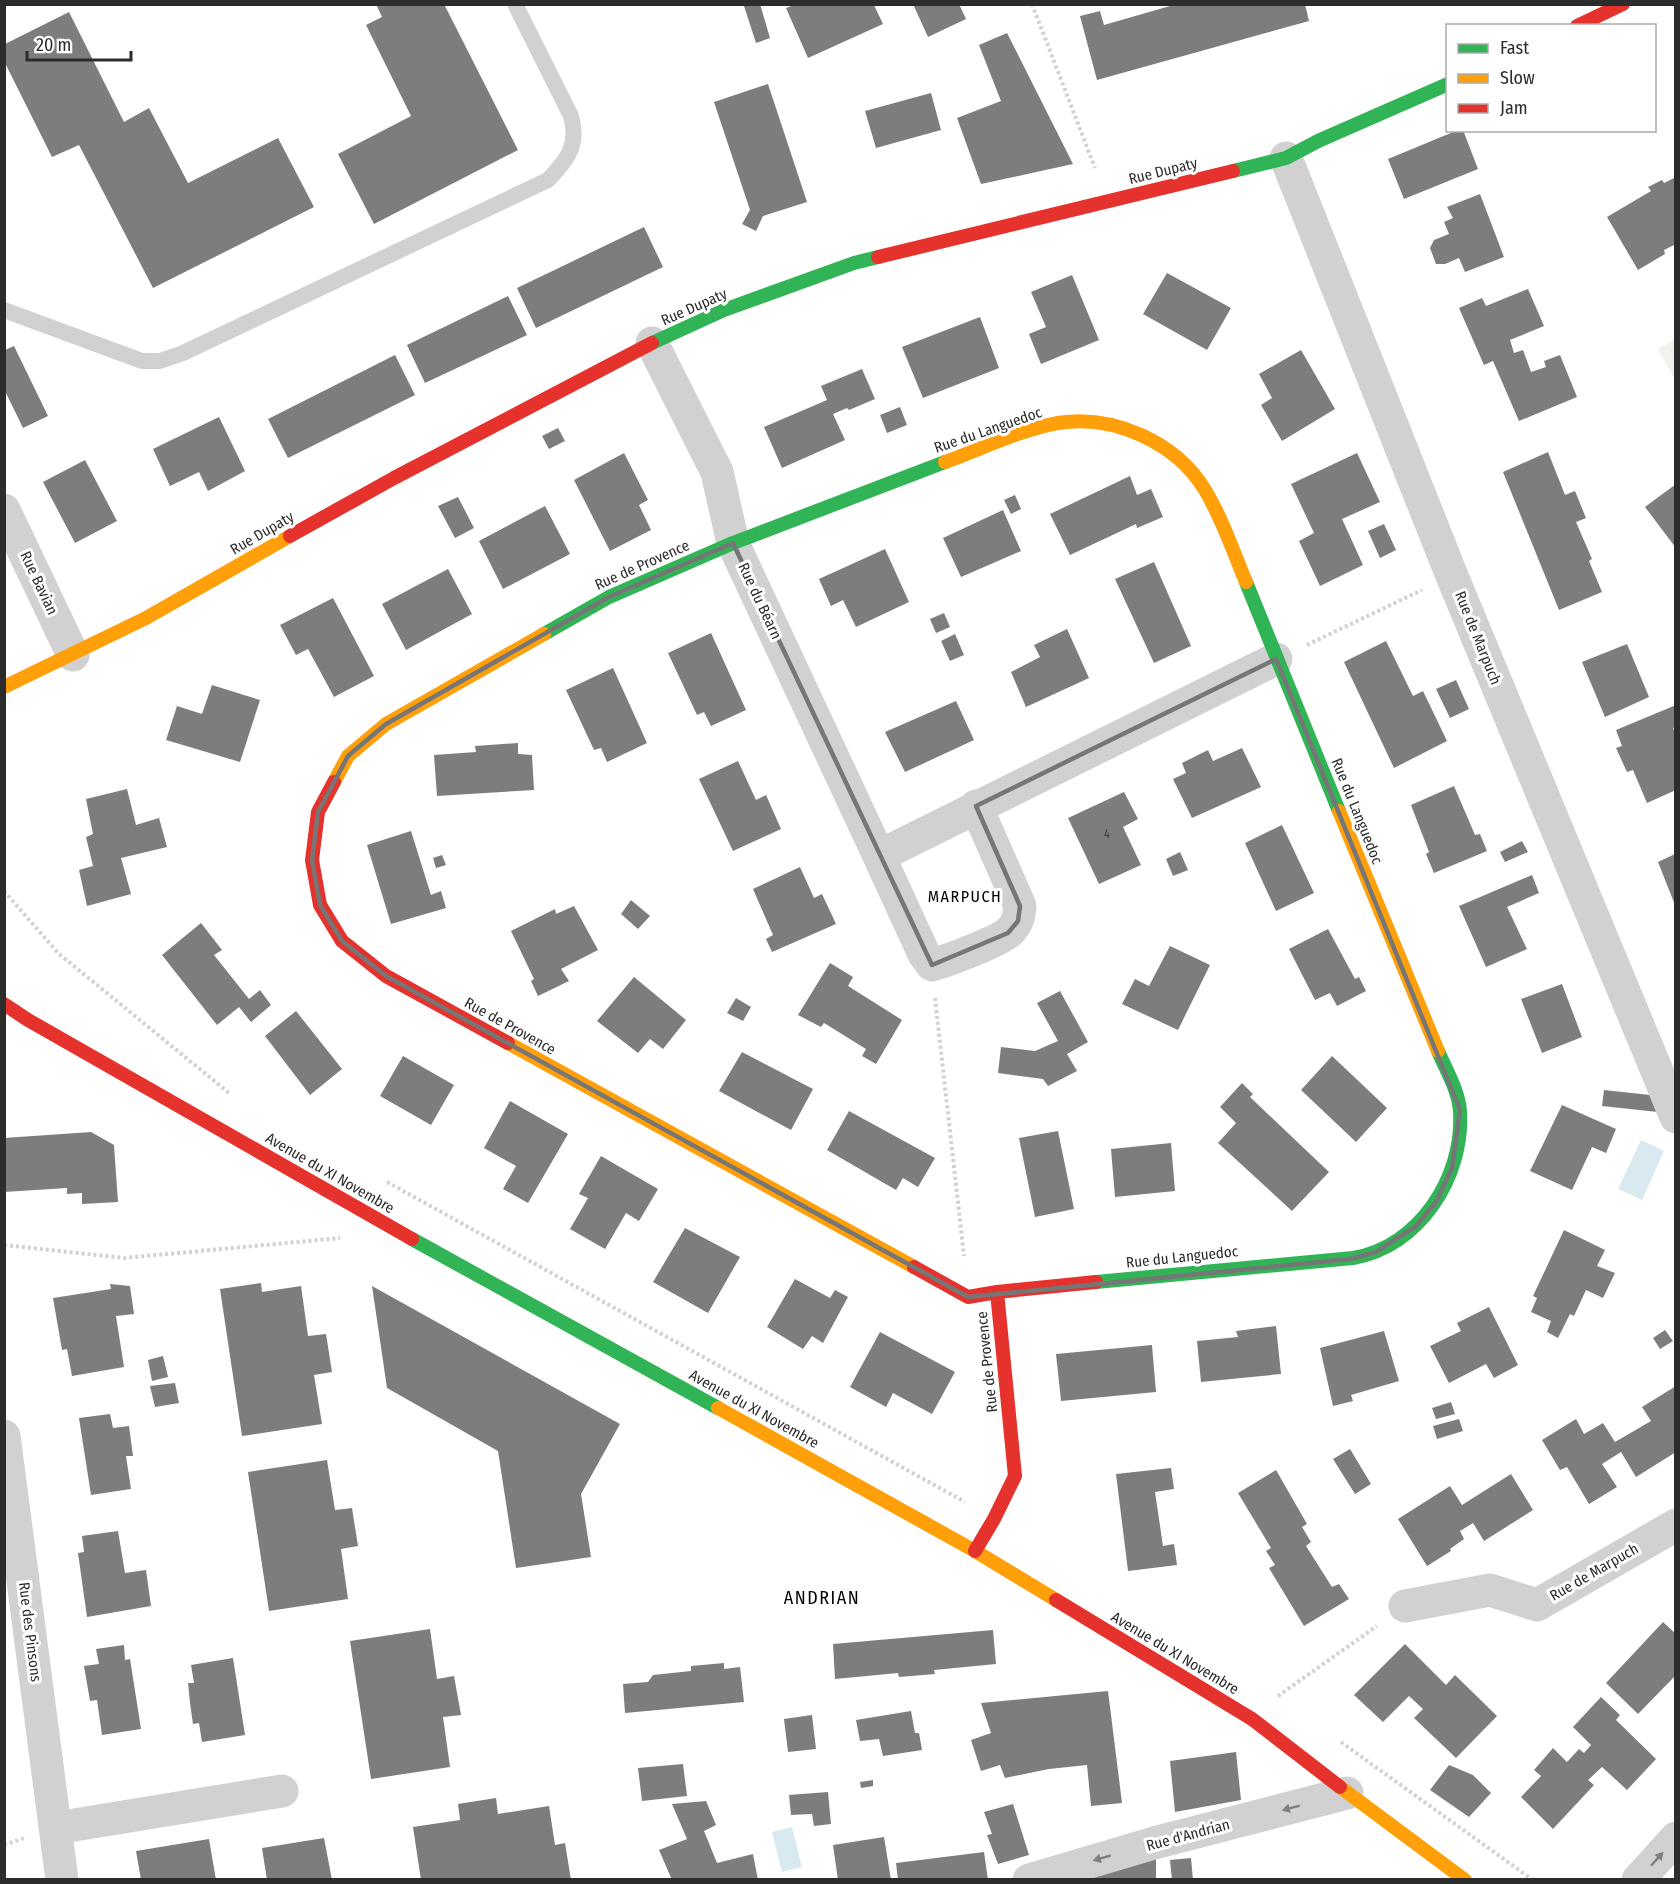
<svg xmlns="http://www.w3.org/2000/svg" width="1680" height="1884" font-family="'Fira Sans Condensed',sans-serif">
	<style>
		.green { fill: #f0f3eb }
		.water { fill: #d8eaef }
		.building { fill: #7d7d7d }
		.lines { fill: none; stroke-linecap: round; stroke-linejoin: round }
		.path { stroke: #d1d1d1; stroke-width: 4; stroke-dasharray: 3 3; stroke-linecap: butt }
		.lane { stroke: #d1d1d1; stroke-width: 16 }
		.street { stroke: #d1d1d1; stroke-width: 33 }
		.fast { stroke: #30b455; stroke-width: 14 }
		.slow { stroke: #ff9f0a; stroke-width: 14 }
		.jam { stroke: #e5322d; stroke-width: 14 }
		.oneway { fill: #7e7e7e }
		.marked { fill: none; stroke: #767676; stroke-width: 4.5; stroke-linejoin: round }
		.labels { text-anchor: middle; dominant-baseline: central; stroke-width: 6; stroke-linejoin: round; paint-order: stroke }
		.number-label { font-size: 12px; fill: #404040 }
		.street-label { font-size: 15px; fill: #2c2c2c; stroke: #fff }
		.neighbourhood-label { font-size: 16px; letter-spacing: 1.5px; fill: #000; stroke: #fff }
		.quarter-label { font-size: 18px; letter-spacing: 1.5px; fill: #000; stroke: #fff }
	</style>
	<rect width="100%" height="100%" fill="#fff"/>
	<path class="green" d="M1675,339V380L1658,349Z"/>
	<path class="water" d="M1641,1140L1664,1151L1642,1200L1618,1189Z
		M792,1827L802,1867L782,1872L772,1832Z"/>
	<path class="building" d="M376,4H444L518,150L374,224L338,154L411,116L366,25L382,17Z
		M749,4H760L770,38L756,43L744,6Z
		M913,4H959L966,19L928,37Z
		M1169,4H1305L1309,21L1097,80L1080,16L1100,11L1104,25L1170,6Z
		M794,5H874L883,24L808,58L786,8Z
		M69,12L124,122L149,108L188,183L278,138L314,207L153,288L79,145L52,157L5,63V44Z
		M1007,33L1073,164L981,184L957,118L1001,101L979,45Z
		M768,84L807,202L763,216L756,231L742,224L750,210L714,102Z
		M931,93L941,130L876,148L865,111Z
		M1458,130H1463L1478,169L1404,199L1388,159Z
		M1676,177V244L1664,250L1665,254L1638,270L1607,217L1651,191L1648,187L1662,180L1664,183Z
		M1480,194L1504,257L1465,272L1459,258L1445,264H1436L1430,248L1434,240L1449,234L1444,222L1453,218L1447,207Z
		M644,227L663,267L536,328L517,288Z
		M1167,273L1231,308L1207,350L1143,314Z
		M1072,275L1099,340L1041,364L1029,334L1046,327L1031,292Z
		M1528,289L1544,326L1510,340L1514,353L1523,350L1531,372L1546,367L1544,361L1560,355L1577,397L1519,421L1493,361L1484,365L1459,308L1482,298L1486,306Z
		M508,296L527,335L425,383L407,345Z
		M980,317L999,368L923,398L902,347Z
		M14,346L48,416L23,428L5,391V350Z
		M1301,350L1335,409L1282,441L1261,405L1272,398L1259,374Z
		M395,355L415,395L288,458L268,419Z
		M862,369L875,399L849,410L847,408L833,414L845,440L782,468L764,427L827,400L821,386Z
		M900,407L907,425L887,433L880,415Z
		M219,417L245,471L208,491L199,472L170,486L153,449Z
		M558,428L565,441L549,449L542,436Z
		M1548,452L1565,495L1575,491L1586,518L1576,522L1592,559L1589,561L1602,592L1559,610L1503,472Z
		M624,453L648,500L639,505L651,530L610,551L574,480Z
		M1357,453L1380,502L1342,519L1363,565L1320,586L1299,541L1314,533L1291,484Z
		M85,460L117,521L75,543L43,482Z
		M1130,476L1137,495L1151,489L1163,517L1137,528L1136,524L1070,555L1050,514Z
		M1676,484V548L1645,507Z
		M1015,495L1021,509L1011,514L1004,500Z
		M458,497L474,528L455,538L438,506Z
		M545,506L570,554L503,589L479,541Z
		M1003,510L1021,551L961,577L943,538Z
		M1384,524L1396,550L1380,558L1368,531Z
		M885,549L909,602L856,627L843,600L831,606L819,579Z
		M1154,562L1191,646L1154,663L1115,579Z
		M448,569L472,614L406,650L382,604Z
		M333,598L374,676L334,697L308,649L296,655L280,625Z
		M944,613L950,627L936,633L930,619Z
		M1067,629L1089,678L1026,707L1011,672L1040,657L1034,645Z
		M711,633L746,710L711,726L704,712L697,715L668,653Z
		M955,634L964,655L950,661L941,641Z
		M1386,641L1413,696L1423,691L1447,741L1394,768L1344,662Z
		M1627,644L1649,697L1605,717L1582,662Z
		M613,668L647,743L607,762L601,748L594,750L566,690Z
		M1456,680L1469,709L1450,718L1436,689Z
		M212,685L260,700L240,762L166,740L177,706L202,714Z
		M956,701L974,740L905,772L885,732Z
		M1676,705V727L1673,728L1676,733V790L1647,803L1633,770L1627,772L1616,748L1622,746L1616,730Z
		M518,743V754L532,755L534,790L437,796L434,755L476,752L475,746Z
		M1242,748L1261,787L1192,818L1173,779L1186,773L1182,763L1208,750L1213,761Z
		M738,761L756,800L766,795L781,829L733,851L699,779Z
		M1454,786L1475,835L1480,834L1487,851L1434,873L1426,854L1429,852L1411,805Z
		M127,789L136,825L159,818L167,847L121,858L131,894L87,906L79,870L93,866L86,837L93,834L86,799Z
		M1124,792L1138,819L1123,827L1141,865L1099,884L1068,818Z
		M1282,825L1314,893L1276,911L1245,843Z
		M411,831L431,895L441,891L446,908L391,924L367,845Z
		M1522,841L1528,852L1505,862L1500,852Z
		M1180,852L1188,870L1173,876L1166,859Z
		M1675,854V905L1658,862Z
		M442,855L446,865L436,868L433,858Z
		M800,867L814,898L822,894L836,924L772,952L766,939L773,935L753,889Z
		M1532,875L1539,893L1507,907L1527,949L1486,967L1459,906Z
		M631,900L650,916L638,929L621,914Z
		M574,906L598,950L561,969L569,981L538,996L531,981L534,979L511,931L555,909L556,914Z
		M201,923L222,950L214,955L249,999L260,990L271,1005L251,1022L239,1007L217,1025L162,955Z
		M1328,929L1355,979L1359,977L1366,991L1337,1006L1330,993L1315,1000L1289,949Z
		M1170,946L1210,965L1178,1030L1122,1004L1135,979L1149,986Z
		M830,963L853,977L848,986L902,1020L876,1064L862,1056L866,1049L824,1023L821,1027L798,1015Z
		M634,977L686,1020L663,1049L650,1039L638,1053L597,1021Z
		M1562,984L1582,1037L1542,1053L1521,999Z
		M1060,991L1088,1042L1067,1054L1077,1071L1048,1086L1043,1079L998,1073L1001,1047L1035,1051L1058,1041L1037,1003Z
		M736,998L751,1007L743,1021L727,1013Z
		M296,1011L342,1069L310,1095L265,1036Z
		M742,1052L813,1089L791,1130L719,1091Z
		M403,1056L454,1085L431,1125L380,1096Z
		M1332,1056L1387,1108L1356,1142L1301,1090Z
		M1242,1083L1253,1094L1250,1097L1329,1172L1292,1211L1218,1143L1236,1123L1220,1107Z
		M1604,1090L1650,1095L1658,1112L1602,1106Z
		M510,1101L568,1134L528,1203L503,1189L516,1166L484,1148Z
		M1562,1105L1616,1129L1606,1153L1592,1147L1572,1190L1530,1171Z
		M849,1111L935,1158L918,1187L903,1178L896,1190L827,1150Z
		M1058,1131L1074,1209L1035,1217L1019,1138Z
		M91,1132L114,1145L118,1202L82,1204V1193L67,1194V1188L4,1192V1138Z
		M1171,1143L1175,1191L1115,1197L1111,1149Z
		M601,1156L658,1189L639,1221L626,1213L605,1249L570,1229L588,1198L579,1194Z
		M685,1228L740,1257L708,1313L653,1282Z
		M1564,1230L1605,1250L1597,1266L1615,1273L1603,1298L1586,1290L1574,1316L1570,1314L1558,1338L1547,1332L1551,1321L1531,1312L1537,1298L1533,1296Z
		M795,1279L830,1298L835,1290L848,1297L823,1343L812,1336L803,1349L767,1327Z
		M261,1283L262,1292L301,1286L308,1336L326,1334L332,1372L314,1375L322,1424L242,1436L220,1289Z
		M110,1284L130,1286L134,1314L116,1316L124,1367L72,1376L67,1349L62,1350L53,1298L111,1289Z
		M372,1286L620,1424L581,1494L591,1557L516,1568L498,1451L387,1388Z
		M1489,1307L1518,1365L1494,1378L1486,1364L1449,1383L1430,1346L1461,1331L1457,1323Z
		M1276,1326L1281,1374L1201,1382L1197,1341L1238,1337L1236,1331Z
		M1665,1330L1673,1341L1660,1349L1653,1338Z
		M1384,1331L1399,1381L1351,1395L1353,1401L1333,1406L1320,1348Z
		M880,1332L955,1372L932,1414L893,1393L886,1407L850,1387Z
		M1152,1345L1156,1392L1061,1401L1056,1354Z
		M163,1356L168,1377L152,1381L148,1360Z
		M175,1383L179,1403L155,1407L150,1386Z
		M1676,1386V1452L1636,1477L1621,1452L1602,1464L1617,1487L1589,1504L1567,1467L1560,1470L1542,1440L1576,1419L1584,1434L1603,1423L1615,1442L1651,1421L1642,1407Z
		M1451,1402L1455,1414L1436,1419L1432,1408Z
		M110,1414L113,1428L129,1426L133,1456H126L131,1489L91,1495L79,1418Z
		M1459,1419L1463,1431L1437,1439L1433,1426Z
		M1350,1449L1371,1484L1355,1494L1333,1459Z
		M327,1460L335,1510L352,1508L358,1546L341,1549L348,1599L269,1611L248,1472Z
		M1171,1468L1174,1489L1155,1492L1163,1546L1174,1544L1177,1565L1128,1571L1116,1474Z
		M1276,1470L1307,1524L1302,1527L1311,1542L1306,1546L1332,1587L1339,1584L1349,1599L1304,1626L1269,1568L1275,1565L1266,1551L1271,1548L1238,1493Z
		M1511,1474L1533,1510L1484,1541L1473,1523L1460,1531L1464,1539L1450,1549L1451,1551L1427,1566L1398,1519L1450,1486L1462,1505Z
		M118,1531L125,1573L146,1570L151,1606L87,1617L78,1553L84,1552L82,1536Z
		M1663,1622L1676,1634V1675L1638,1714L1606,1683Z
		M430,1629L437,1679L454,1676L461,1715L443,1717L450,1767L371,1779L350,1641Z
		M993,1630L996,1664L934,1670L935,1674L899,1677L898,1673L835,1679L833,1644Z
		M1405,1644L1446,1685L1455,1675L1497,1716L1456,1758L1414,1718L1423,1709L1409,1696L1383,1722L1354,1695Z
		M124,1645L125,1660L130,1659L141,1729L102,1735L97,1700L90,1701L84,1666L99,1664L96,1649Z
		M233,1658L245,1735L202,1742L199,1723L193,1724L190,1703L188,1683H194L191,1665Z
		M724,1663V1669L740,1667L744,1702L625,1713L623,1684L648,1682L653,1675L691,1671V1666Z
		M1108,1691L1122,1803L1091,1806L1087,1765L1049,1769L1005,1778L1000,1765L981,1771L971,1740L991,1733L981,1703Z
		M1601,1697L1620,1715L1616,1720L1656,1759L1627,1790L1602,1767L1588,1780L1594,1785L1553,1829L1521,1797L1541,1776L1534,1770L1553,1748L1567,1762L1579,1749L1584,1753L1591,1745L1573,1727Z
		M911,1711L915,1733H919L922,1750L883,1756L879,1739L860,1741L856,1720Z
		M812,1715L816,1749L788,1752L784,1719Z
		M1236,1752L1241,1800L1175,1812L1170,1761Z
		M683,1764L687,1796L642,1801L638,1768Z
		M1449,1765L1473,1775L1491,1793L1469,1817L1430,1790Z
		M873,1780V1786L861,1788L860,1782Z
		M828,1792L831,1824L814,1826L812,1814L791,1815L789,1795Z
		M496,1798L498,1814L549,1806L555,1845L565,1843L571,1880H421L413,1827L460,1820L458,1804Z
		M706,1801L716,1825L704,1831L717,1863L753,1854L758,1880H683L682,1878L672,1880L659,1850L687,1839L672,1804Z
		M1013,1804L1029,1855L998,1864L987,1835L992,1834L984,1812Z
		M884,1837L891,1880H838L833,1845Z
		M324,1838L332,1880H267L262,1848Z
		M209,1839L216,1880H141L136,1851Z
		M984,1852L988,1880H898L896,1863Z
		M1156,1858V1880H1072Z
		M1191,1858L1193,1880H1172L1170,1860Z"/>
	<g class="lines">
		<path class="path" d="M1032,4L1095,168
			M1307,645L1422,590
			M4,891L58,953L229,1093
			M935,998L964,1256
			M387,1182L965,1502
			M4,1245L124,1258L340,1238
			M1278,1696L1377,1626
			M1341,1742L1533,1880
			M4,1845L24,1838"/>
		<path class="lane" d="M4,310L142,361H160L183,353L548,180C568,159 579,145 571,116L515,4"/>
		<path class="street" d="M1286,158L1452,576L1676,1117
			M652,343L717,472L733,543L879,856L1276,659
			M4,510L73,655
			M879,856L924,954L932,965C946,961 1001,941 1010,931C1018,923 1019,916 1020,906L976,806
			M4,1436L62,1880
			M1405,1606L1490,1590L1537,1605L1676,1525
			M56,1828L282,1791
			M1029,1880L1154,1843L1347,1793
			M1638,1880L1676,1838"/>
		<path class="fast" d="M1233,171L1286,158L1318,141L1448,84
			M652,343L724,310L854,263L878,257
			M1246,582L1339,811
			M544,634L609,597L733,543L945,462
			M412,1239L718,1408
			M1096,1282L1353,1258C1419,1247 1464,1177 1460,1112C1459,1091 1446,1070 1438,1051"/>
		<path class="slow" d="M945,462C981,449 1019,430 1058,423C1113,414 1176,442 1205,490C1222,518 1233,551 1246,582
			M4,687L146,618L290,536
			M334,782L348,756L386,724L544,634
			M1339,811L1438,1051
			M508,1043L914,1267
			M718,1408L975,1551L1056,1600
			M1340,1787L1465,1880"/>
		<path class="jam" d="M1577,26L1623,4
			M878,257L1233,171
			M290,536L394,478L652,343
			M334,782L318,812L312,860L320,905L342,941L386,976L508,1043
			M4,1004L28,1020L412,1239
			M914,1267L968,1297L997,1292L1015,1476L994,1519L975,1551
			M997,1292L1096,1282
			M1056,1600L1252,1719L1340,1787"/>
	</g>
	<defs><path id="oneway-solid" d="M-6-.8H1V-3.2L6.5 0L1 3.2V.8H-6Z" transform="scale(1.5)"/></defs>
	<g class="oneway">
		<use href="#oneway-solid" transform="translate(1291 1808) rotate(165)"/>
		<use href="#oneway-solid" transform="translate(1102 1858) rotate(164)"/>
		<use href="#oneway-solid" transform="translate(1657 1859) rotate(-48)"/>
	</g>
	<path class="marked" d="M733,543L932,965L1008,933L1018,921L1020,906L976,806L1276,659L1460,1110L1452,1168L1436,1202L1416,1226L1376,1252L1350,1259L968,1297L386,976L342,941L320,905L312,860L318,812L348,756L386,724L609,597Z"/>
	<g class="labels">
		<g class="number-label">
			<text x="1107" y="834">4</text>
		</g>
		<g class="street-label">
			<text transform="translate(1163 171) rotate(-14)">Rue Dupaty</text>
			<text transform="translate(694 307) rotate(-24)">Rue Dupaty</text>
			<text transform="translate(988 430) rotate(-19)">Rue du Languedoc</text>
			<text transform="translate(262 533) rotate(-30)">Rue Dupaty</text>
			<text transform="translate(642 565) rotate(-24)">Rue de Provence</text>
			<text transform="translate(39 583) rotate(65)">Rue Bavian</text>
			<text transform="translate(760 601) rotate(65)">Rue du Béarn</text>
			<text transform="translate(1478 638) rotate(68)">Rue de Marpuch</text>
			<text transform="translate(1357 811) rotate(68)">Rue du Languedoc</text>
			<text transform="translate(510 1026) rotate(29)">Rue de Provence</text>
			<text transform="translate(330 1173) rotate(30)">Avenue du XI Novembre</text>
			<text transform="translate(1182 1257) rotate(-6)">Rue du Languedoc</text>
			<text transform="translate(987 1362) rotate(-96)">Rue de Provence</text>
			<text transform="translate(754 1409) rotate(29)">Avenue du XI Novembre</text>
			<text transform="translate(1594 1572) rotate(-30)">Rue de Marpuch</text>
			<text transform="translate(30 1632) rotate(83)">Rue des Pinsons</text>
			<text transform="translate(1175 1653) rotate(31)">Avenue du XI Novembre</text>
			<text transform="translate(1188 1835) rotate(-15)">Rue d'Andrian</text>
		</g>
		<g class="neighbourhood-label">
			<text x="965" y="896">MARPUCH</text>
		</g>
		<g class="quarter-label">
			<text x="822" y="1598">ANDRIAN</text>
		</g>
	</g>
	<rect width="1680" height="1884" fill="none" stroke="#2c2c2c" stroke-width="12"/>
	<rect x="1446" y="24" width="210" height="108" fill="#ffffff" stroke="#ababab" stroke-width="1.5"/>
	<rect x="1458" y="44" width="30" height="9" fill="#30b455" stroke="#ababab" stroke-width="1.5"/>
	<text x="1500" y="54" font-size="18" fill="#2c2c2c">Fast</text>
	<rect x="1458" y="74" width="30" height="9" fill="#ff9f0a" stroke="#ababab" stroke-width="1.5"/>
	<text x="1500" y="84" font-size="18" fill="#2c2c2c">Slow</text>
	<rect x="1458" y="104" width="30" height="9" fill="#e5322d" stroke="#ababab" stroke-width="1.5"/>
	<text x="1500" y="114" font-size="18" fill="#2c2c2c">Jam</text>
	<path d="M27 51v9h104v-9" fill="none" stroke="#2c2c2c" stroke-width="3"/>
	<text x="36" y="51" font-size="18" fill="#2c2c2c" stroke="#ffffff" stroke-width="4.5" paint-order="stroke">20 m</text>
</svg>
